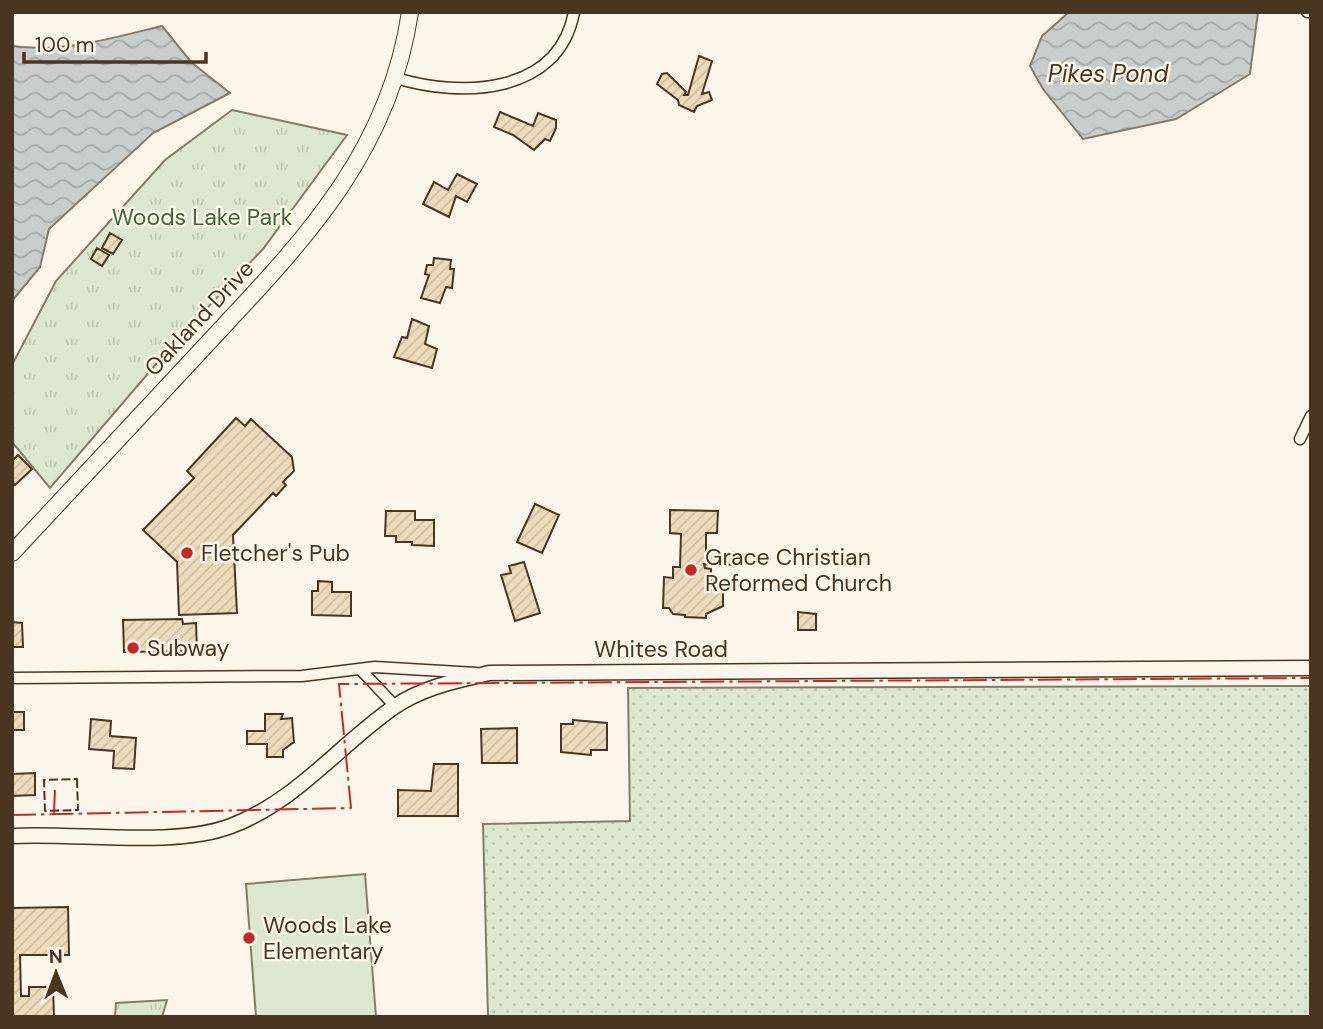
<svg xmlns="http://www.w3.org/2000/svg" width="1323" height="1029" font-family="'DM Sans',sans-serif">
	<style>
		.grass { fill: url(#grass-dots); stroke: #887966; stroke-width: 2 }
		.park { fill: url(#park-tufts); stroke: #887966; stroke-width: 2 }
		.garden { fill: #dce7d0; stroke: #887966; stroke-width: 2 }
		.water { fill: url(#water-waves); stroke: #887966; stroke-width: 2 }
		.building { fill: url(#building-hatch); stroke: #4a3520; stroke-width: 2 }
		.lines { fill: none; stroke-linecap: round; stroke-linejoin: round }
		.minor-casing { stroke: #4a3520; stroke-width: 13 }
		.tertiary-casing { stroke: #4a3520; stroke-width: 17 }
		.secondary-casing { stroke: #4a3520; stroke-width: 18 }
		.minor { stroke: #fbf6e9; stroke-width: 10 }
		.tertiary { stroke: #fbf6e9; stroke-width: 14 }
		.secondary { stroke: #fbf6e9; stroke-width: 16 }
		.fence { stroke: #4a3520; stroke-width: 2; stroke-dasharray: 9 3.5; stroke-linecap: butt }
		.power { stroke: #c62828; stroke-width: 2; stroke-dasharray: 24 5 3.5 5; stroke-linecap: butt }
		.poi-dot { fill: #c62828; stroke: #fbf6e9; stroke-width: 2.5 }
		.labels { text-anchor: middle; dominant-baseline: central; stroke-width: 5; stroke-linejoin: round; paint-order: stroke }
		.park-label { font-size: 23px; fill: #436837; stroke: #fbf6e9 }
		.street-label { font-size: 23px; fill: #4a3520; stroke: #fbf6e9 }
		.poi-label { font-size: 23px; fill: #4a3520; stroke: #fbf6e9; text-anchor: start }
		.water-label { font-size: 24px; font-style: italic; fill: #4a3520; stroke: #fbf6e9 }
	</style>
	<defs>
		<pattern id="grass-dots" width="8" height="8" patternUnits="userSpaceOnUse" patternTransform="scale(1.75)"><rect width="8" height="8" fill="#dce7d0"/><path d="M2 2h.1M6 6h.1" fill="none" stroke="#bec7b2" stroke-width="1.8" stroke-linecap="round"/></pattern>
		<pattern id="park-tufts" width="24" height="20" patternUnits="userSpaceOnUse" patternTransform="scale(1.75)"><rect width="24" height="20" fill="#dce7d0"/><path d="M3 7l-1-3M5 7V3M7 7l1-3M15 17l-1-3M17 17v-4M19 17l1-3" fill="none" stroke="#bec7b2"/></pattern>
		<pattern id="water-waves" width="16" height="10" patternUnits="userSpaceOnUse" patternTransform="scale(1.75)"><rect width="16" height="10" fill="#c9cecd"/><path d="M0 5q4-4 8 0t8 0" fill="none" stroke="#a5a8a6"/></pattern>
		<pattern id="building-hatch" width="6" height="6" patternUnits="userSpaceOnUse" patternTransform="scale(1.75)"><rect width="6" height="6" fill="#ecdcbc"/><path d="M-1 1l2-2M0 6l6-6M5 7l2-2" fill="none" stroke="#ccbda1"/></pattern>
	</defs>
	<rect width="100%" height="100%" fill="#fbf6e9"/>
	<path class="grass" d="M1311,686V1017H488L483,824L630,821L628,688Z"/>
	<path class="park" d="M232,110L347,135L263,249L175,342L50,488L12,442V365L56,281L165,160Z
		M167,1000L162,1017H115L116,1003Z"/>
	<path class="garden" d="M365,874L376,1017H256L246,884Z"/>
	<path class="water" d="M1069,12H1258L1250,74L1176,119L1083,139L1043,89L1030,66L1042,36Z
		M162,26L191,62L230,93L153,133L49,229L40,267L12,301V46C63,53 112,38 162,26Z"/>
	<path class="building" d="M699,56L712,61L702,94L709,92L712,100L697,106L694,112L679,105L678,100L657,84L662,74L667,73L686,92L684,95H688Z
		M500,112L533,126L538,113L556,120V128L550,141L545,139L534,150L513,135L494,127Z
		M457,174L477,184L467,202L456,196L449,217L423,204L434,182L448,190Z
		M110,233L122,240L113,254L102,248Z
		M97,248L109,255L102,266L91,259Z
		M434,258L451,260L450,269H454L452,288L446,287L440,303L421,298L429,275L425,274L427,265H433Z
		M412,319L429,326L425,344L437,349L432,368L394,357L402,337L407,338Z
		M236,418L245,426L251,419L292,457L294,471L283,482L286,485L276,496L273,493L233,535L237,613L179,615L177,562L143,530L194,478L187,471Z
		M18,455L32,469L15,485L12,482V461Z
		M535,504L559,515L542,553L517,542Z
		M670,510L718,511L717,533H706V552L741,553V565L704,564L705,568L711,569V588H723V606L706,614V618L685,617V615L673,614L669,608H663L664,577L673,578V567H680L681,534L670,533Z
		M386,511H415V520H434V546L412,545V542H396V536H385Z
		M524,562L540,613L515,621L501,575L511,573L509,566Z
		M318,581L332,582V592H351V616L312,615V591H318Z
		M798,612L816,614V630H798Z
		M182,619L183,624L196,623L197,651L124,652L123,620Z
		M12,622L22,623L23,647H12Z
		M12,712H24V730H12Z
		M265,714H283L281,719L292,718L294,742L283,750V757H267V744H247V731H265Z
		M91,719L111,721L110,736L136,738L134,769L113,768L114,751L89,749Z
		M573,720L607,723V750H591V755L561,752V724H573Z
		M517,728V763H482L481,729Z
		M434,764H458V816H398V790L431,791Z
		M35,773V795L12,796V774Z
		M68,907L69,955H20L21,996H29V987H53L54,1017H12V908Z"/>
	<g class="lines">
		<g class="minor-casing">
			<path id="minor" d="M1307,12H1311
				M396,78C461,98 559,95 574,12
				M1300,439L1311,416
				M360,669L395,706
				M12,678L302,676L375,667L476,673"/>
		</g>
		<g class="tertiary-casing">
			<path id="tertiary" d="M12,836C75,832 173,848 231,826C297,801 338,746 394,707C423,687 456,681 489,673L1311,668"/>
		</g>
		<g class="secondary-casing">
			<path id="secondary" d="M12,553C73,488 133,423 194,358C292,252 388,162 410,12"/>
		</g>
		<use href="#minor" class="minor"/>
		<use href="#tertiary" class="tertiary"/>
		<use href="#secondary" class="secondary"/>
		<path class="fence" d="M77,779L78,810L45,811L44,780Z"/>
		<path class="power" d="M54,814L55,787
			M12,815L351,808L339,684L1311,678"/>
	</g>
	<g class="poi-dot">
		<circle cx="187" cy="553" r="7"/>
		<circle cx="691" cy="570" r="7"/>
		<circle cx="133" cy="648" r="7"/>
		<circle cx="249" cy="938" r="7"/>
	</g>
	<g class="labels">
		<g class="park-label">
			<text x="202" y="217">Woods Lake Park</text>
		</g>
		<g class="street-label">
			<text transform="translate(199 318) rotate(-47)">Oakland Drive</text>
			<text x="661" y="649">Whites Road</text>
		</g>
		<g class="poi-label">
			<text x="201" y="553">Fletcher's Pub</text>
			<text x="705" y="557">Grace Christian<tspan x="705" dy="26">Reformed Church</tspan></text>
			<text x="147" y="648">Subway</text>
			<text x="263" y="925">Woods Lake<tspan x="263" dy="26">Elementary</tspan></text>
		</g>
		<g class="water-label">
			<text x="1108" y="73">Pikes Pond</text>
		</g>
	</g>
	<rect width="1323" height="1029" fill="none" stroke="#4a3520" stroke-width="28"/>
	<g transform="translate(56 973) rotate(359)" stroke="#fbf6e9" stroke-width="5" paint-order="stroke">
	<path d="M0-5L12 26L0 18L-12 26Z" fill="#4a3520"/>
	<text y="-10" font-size="19" font-weight="bold" text-anchor="middle" fill="#4a3520">N</text>
	</g>
	<path d="M24 52v10h182v-10" fill="none" stroke="#4a3520" stroke-width="3.5"/>
	<text x="35" y="52" font-size="21" fill="#4a3520" stroke="#fbf6e9" stroke-width="5" paint-order="stroke">100 m</text>
</svg>
